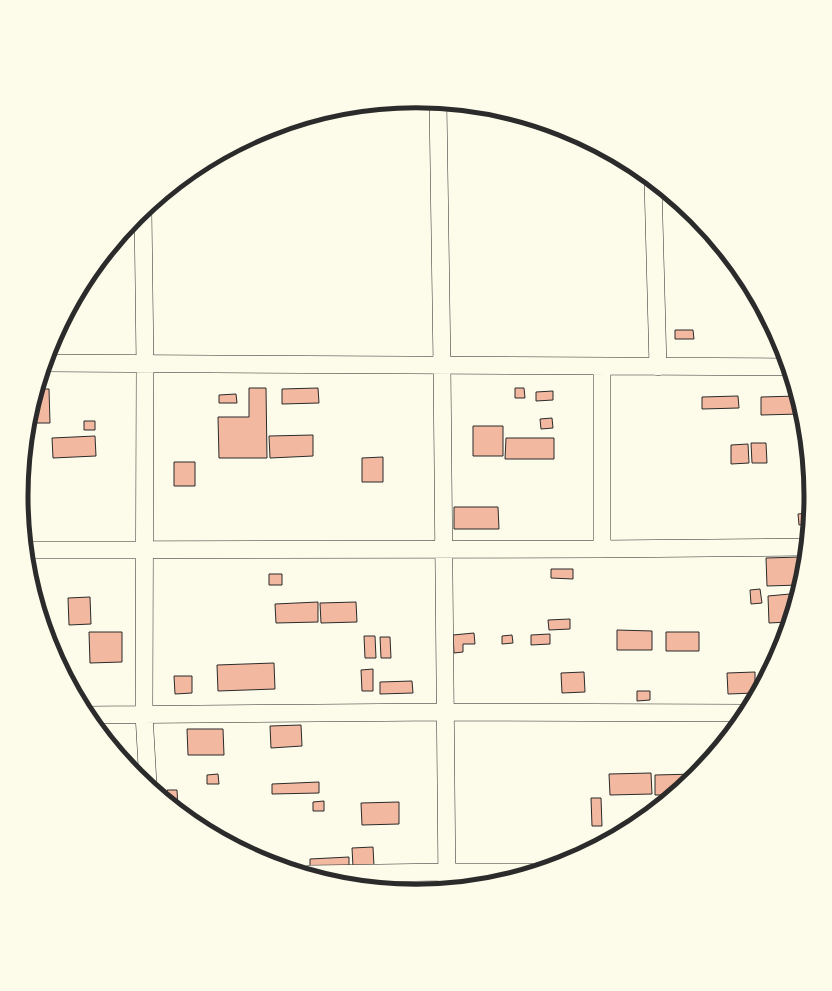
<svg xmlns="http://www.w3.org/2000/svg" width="832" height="991" font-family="'Public Sans',sans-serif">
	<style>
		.building { fill: #f2b8a0; stroke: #2b2b2b }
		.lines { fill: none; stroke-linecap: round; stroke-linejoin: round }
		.street-casing { stroke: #2b2b2b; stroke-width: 18 }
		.street { stroke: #fdfbea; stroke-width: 17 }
		.rim { fill: none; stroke: #2b2b2b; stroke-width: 5 }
	</style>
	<rect width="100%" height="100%" fill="#fdfbea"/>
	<path class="building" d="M675,330H693L694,339H675Z
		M249,388H266L267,458H219L218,417H249Z
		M318,388L319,403L282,404V389Z
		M515,388H524L525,398H515Z
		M37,389H49L50,423H36L35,412H31Z
		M553,391V400L536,401V392Z
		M236,394L237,403H219V395Z
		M738,396L739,408L702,409V397Z
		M797,396L800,408V414L761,415V397Z
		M552,418L553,428L541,429L540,419Z
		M84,421H95V430H84Z
		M473,426H503V456H473Z
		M313,435V456L270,458L269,436Z
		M95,436L96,456L53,458L52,438Z
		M506,438H554V459H505Z
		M751,443H766L767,463H752Z
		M748,444L749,463L731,464V445Z
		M383,457V482H362V458Z
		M174,462H195V486H174Z
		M454,507H498L499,529H454Z
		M809,513L808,524L799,525L798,514Z
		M801,557L802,579L800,585L767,586L766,558Z
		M551,569H573V579L551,578Z
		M269,574H282V585H269Z
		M760,589L762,603L751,604L750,590Z
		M790,594V601H795L788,622L769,623L768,596Z
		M90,597L91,624L69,625L68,598Z
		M318,602V622L276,623L275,604Z
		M356,602L357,622L321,623L320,603Z
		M570,619V629L549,630L548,620Z
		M617,630L652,631V650H617Z
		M89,632H122V662L90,663Z
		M666,632H699V651H666Z
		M474,633L475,644H463V652L454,653L453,635Z
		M550,634V644L531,645V635Z
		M512,635L513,643L502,644V636Z
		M364,636H375L376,658H365Z
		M380,637H390L391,658H381Z
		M274,663L275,689L218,691L217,665Z
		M373,669V691H362L361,670Z
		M584,672L585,692L562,693L561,673Z
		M755,672V693L728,694L727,673Z
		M174,676H192V693L175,694Z
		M412,681L413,693L380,694V682Z
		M637,691H650V700L637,701Z
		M301,725L302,746L271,748L270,726Z
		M187,729H223L224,755H188Z
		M651,773L652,794L610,795L609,774Z
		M218,774L219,784H207V775Z
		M696,774L671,795H655V775Z
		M319,782V793L272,794V784Z
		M167,790H177L178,809L167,800Z
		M591,798H601L602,826H592Z
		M324,801V811H313V802Z
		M399,802V824L362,825L361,803Z
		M373,847L374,866L353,867L352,848Z
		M349,857V867L310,869V859Z"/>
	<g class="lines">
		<g class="street-casing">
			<path id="street" d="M438,103L442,366L447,887
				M653,182L658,367
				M143,211L145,364L144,714L148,784
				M45,363L788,367
				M602,549V366
				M26,550L602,549L806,547
				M87,715L446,712L746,713
				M310,874L448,872H530"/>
		</g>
		<use href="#street" class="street"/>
	</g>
	<path d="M0 0H832V991H0ZM28 496a388 388 0 1 1 776 0a388 388 0 1 1-776 0Z" fill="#fdfbea" fill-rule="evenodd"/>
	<path class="rim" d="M28 496a388 388 0 1 1 776 0a388 388 0 1 1-776 0Z"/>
</svg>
